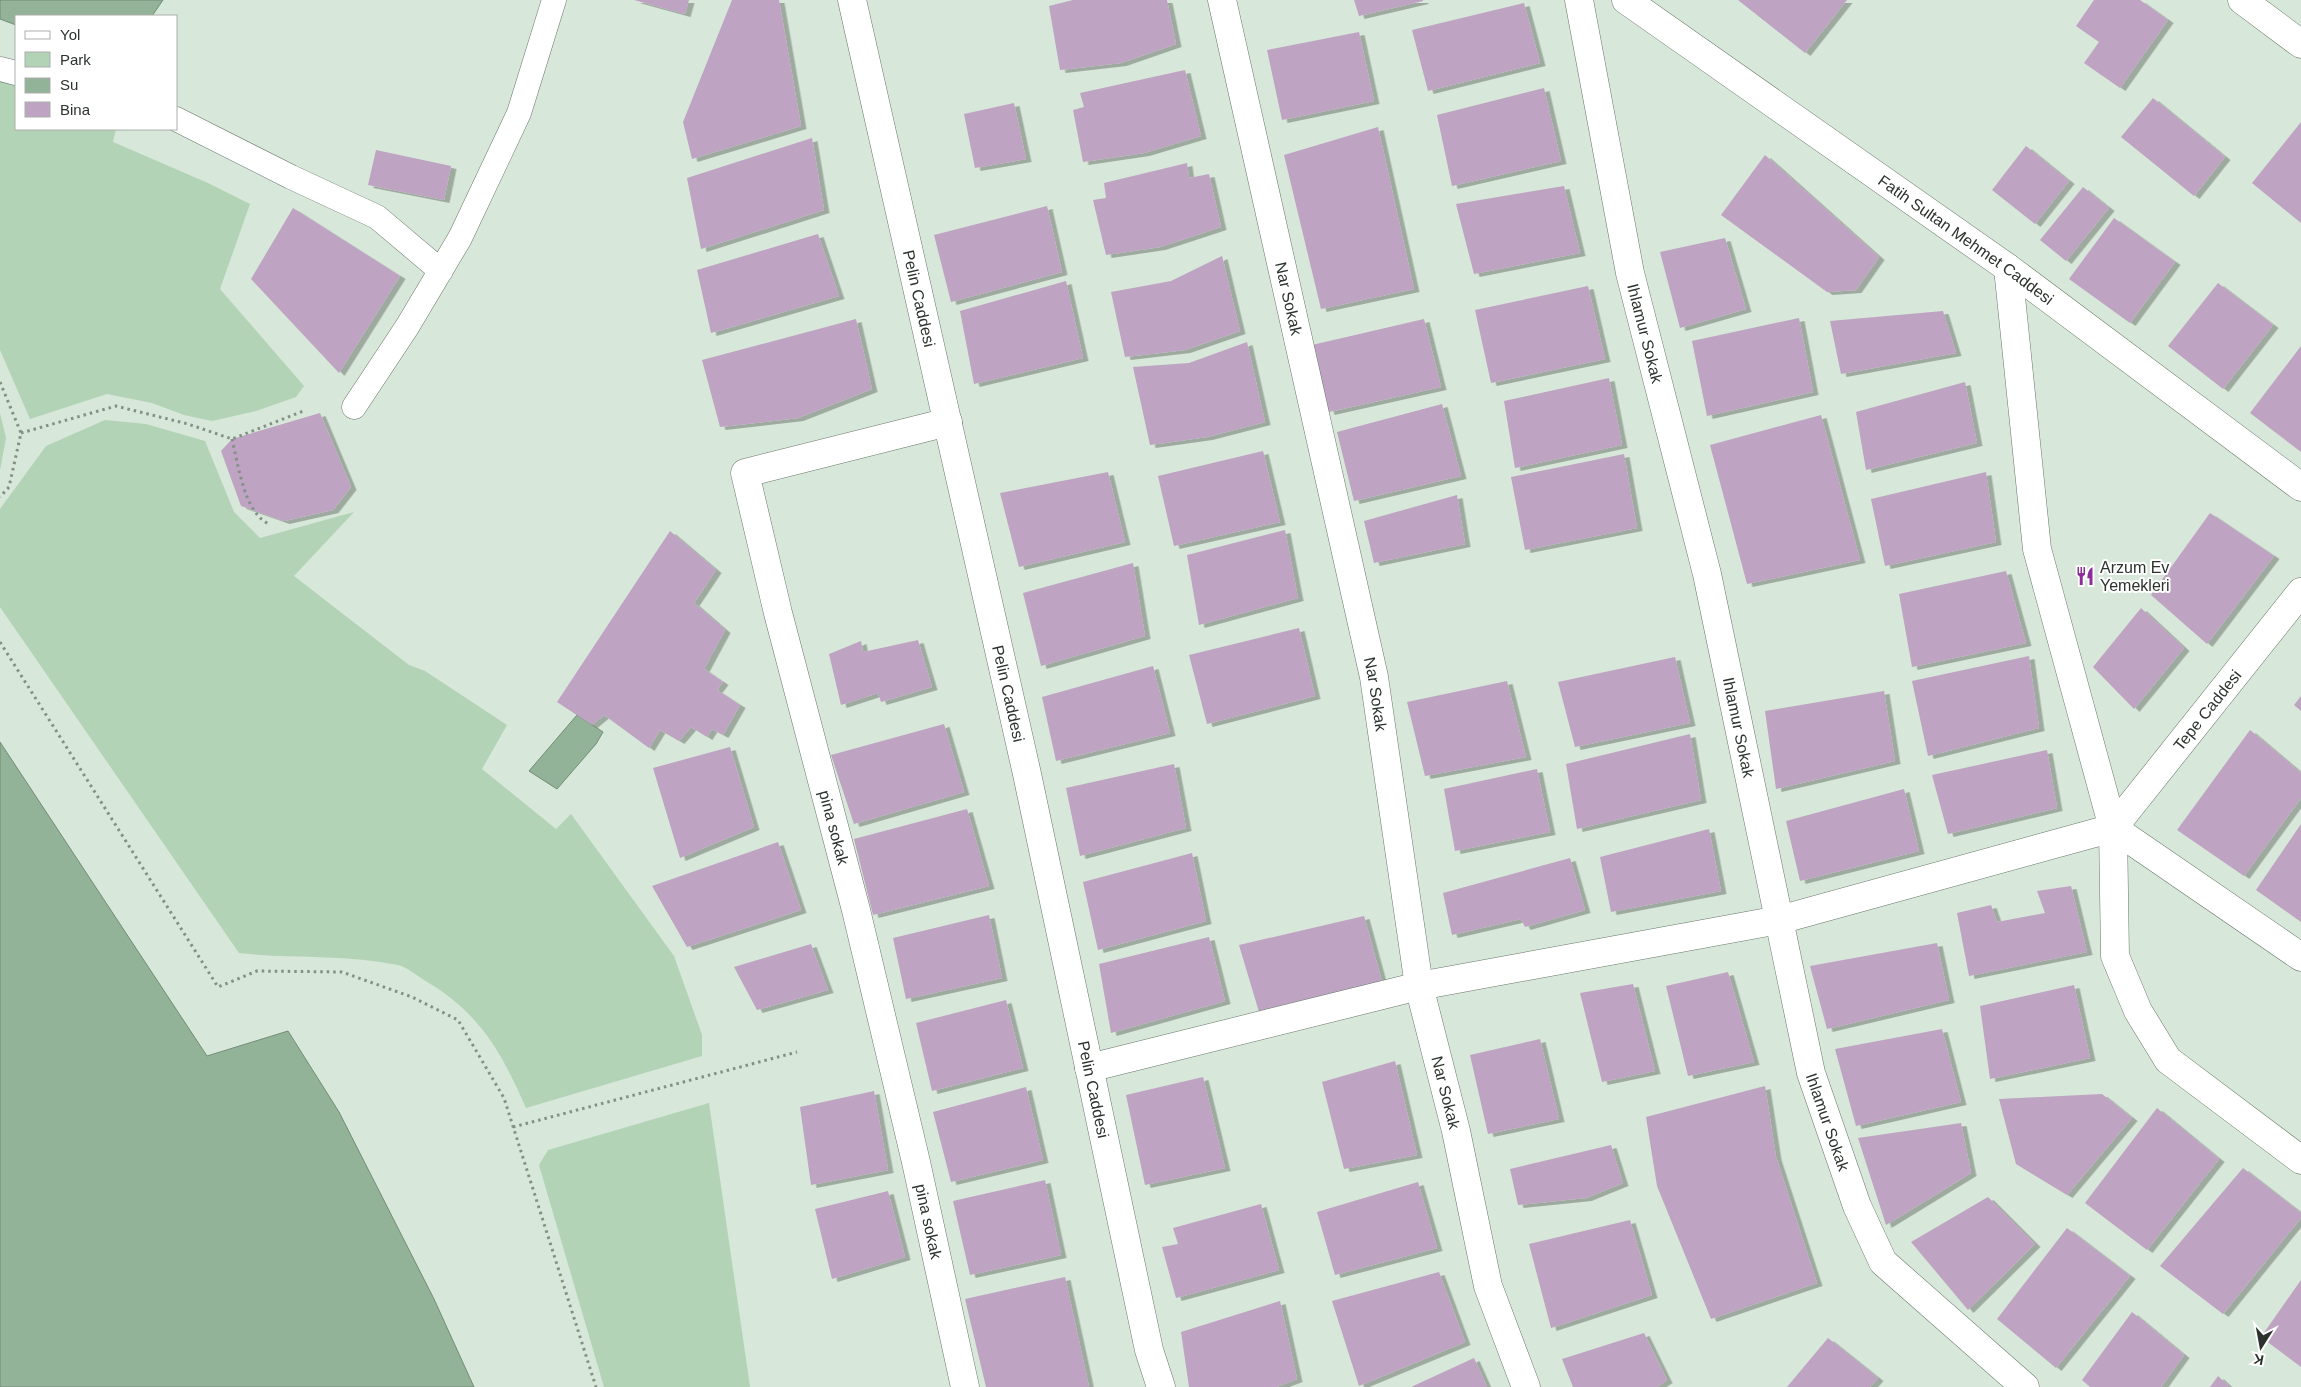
<svg xmlns="http://www.w3.org/2000/svg" width="2301" height="1387" font-family="Helvetica,sans-serif">
	<style>
		.green { fill: #b2d3b6 }
		.water { fill: #92b397; stroke: #738c77 }
		.building { fill: #bfa3c2; filter: url(#shadow) }
		.lines { fill: none; stroke-linecap: round; stroke-linejoin: round }
		.service-casing { stroke: #69776b; stroke-width: 25 }
		.minor-casing { stroke: #69776b; stroke-width: 29 }
		.path { stroke: #848f85; stroke-width: 3; stroke-dasharray: 2.5 4; stroke-linecap: butt }
		.service { stroke: #fff; stroke-width: 24 }
		.minor { stroke: #fff; stroke-width: 28 }
		.labels { text-anchor: middle; dominant-baseline: central; stroke-width: 4; stroke-linejoin: round; paint-order: stroke }
		.street-label { font-size: 16px; fill: #2c322d; stroke: #fff }
		.poi-label { font-size: 16px; fill: #2c322d; stroke: #fff; text-anchor: start }
	</style>
	<defs>
		<filter id="shadow"><feDropShadow dx="5.5" dy="3" stdDeviation="0" flood-color="#0004"/></filter>
	</defs>
	<rect width="100%" height="100%" fill="#d7e7d9"/>
	<path class="green" d="M0,79L16,82V129H116L113,142L208,183L250,204L220,289L304,386L296,397L256,411L212,421L184,415L152,403L107,394L30,419L0,350Z
		M0,413L6,438L0,470Z
		M105,420L146,424L205,441L234,512L260,538L354,512L294,576L409,665L425,671L507,725L482,769L556,829L571,814L674,956L702,1035V1056L526,1108C501,1051 479,1012 424,980C416,975 407,967 398,965C345,954 292,959 239,953L0,607V509L46,446Z
		M709,1103L750,1387H604L539,1165L548,1150Z"/>
	<path class="water" d="M0,0H163L152,16H16V25L0,19Z
		M577,715L603,732L596,744L557,789L529,771Z
		M0,742L207,1056L288,1031L339,1112L434,1299L474,1387H0Z"/>
	<path class="building" d="M634,0H689L685,14Z
		M732,0H779L801,126L692,159L683,122Z
		M1073,0H1167L1176,44L1121,63L1060,70L1049,6Z
		M1354,0H1423V1L1359,16Z
		M1738,0H1847L1805,53Z
		M2094,0H2140L2168,20L2120,88L2084,63L2099,42L2076,26Z
		M1524,3L1540,63L1428,91L1412,30Z
		M1359,32L1374,101L1282,120L1267,50Z
		M1185,70L1201,136L1144,153L1083,162L1073,110L1084,107L1080,93Z
		M1544,88L1561,161L1452,186L1437,115Z
		M2153,98L2225,157L2194,196L2121,137Z
		M1014,103L1026,159L975,168L964,114Z
		M2301,122V223L2252,183Z
		M1378,127L1414,289L1321,309L1284,155Z
		M812,138L824,210L701,249L687,178Z
		M2026,146L2069,181L2035,224L1992,190Z
		M376,150L451,166L444,200L368,185Z
		M1765,155L1879,257L1856,290L1827,292L1721,215Z
		M1187,163L1189,178L1209,174L1221,227L1160,247L1106,255L1093,200L1106,198L1104,183Z
		M1564,186L1580,253L1474,274L1456,204Z
		M2083,187L2109,208L2066,261L2040,240Z
		M1047,206L1062,272L951,302L934,235Z
		M293,208L400,276L339,373L251,279Z
		M2114,218L2175,262L2130,323L2069,279Z
		M818,234L839,296L711,333L697,270Z
		M1725,238L1746,309L1680,328L1660,252Z
		M1222,256L1240,331L1185,350L1125,357L1111,292L1171,281Z
		M1066,281L1083,358L974,384L960,311Z
		M2218,283L2273,325L2223,389L2168,346Z
		M1588,286L1605,359L1491,383L1475,310Z
		M1943,311L1956,353L1841,374L1830,321Z
		M1799,318L1813,392L1707,416L1692,341Z
		M856,319L872,389L798,418L720,427L702,360Z
		M1424,319L1441,387L1329,412L1312,345Z
		M1247,342L1265,422L1207,437L1150,445L1133,367L1189,363Z
		M2301,346V452L2250,413Z
		M1609,378L1622,445L1515,468L1504,401Z
		M1965,382L1977,443L1866,470L1856,412Z
		M1442,404L1461,476L1354,501L1337,432Z
		M320,413L351,487L333,510L284,521L241,506L221,451L232,439Z
		M1821,415L1860,560L1747,584L1710,445Z
		M1263,451L1280,522L1174,546L1158,476Z
		M1624,454L1637,528L1525,550L1511,477Z
		M1108,472L1125,542L1019,567L1000,493Z
		M1986,472L1996,542L1885,566L1871,499Z
		M1457,495L1465,544L1374,563L1364,521Z
		M2210,513L2274,556L2207,644L2151,595Z
		M1285,530L1298,598L1199,625L1187,555Z
		M670,531L716,570L694,603L725,630L704,669L723,682L717,690L740,705L723,735L712,729L707,737L691,727L679,741L660,730L649,748L604,715L592,725L557,702Z
		M1133,563L1145,636L1041,666L1023,593Z
		M2006,571L2026,643L1912,667L1899,594Z
		M2141,608L2184,648L2134,709L2093,667Z
		M1299,628L1315,696L1207,724L1189,655Z
		M918,640L932,687L881,702L878,693L841,705L829,654L861,641L863,652Z
		M2029,656L2039,728L1928,756L1912,681Z
		M1675,657L1690,723L1575,747L1558,682Z
		M1153,666L1170,733L1056,761L1042,697Z
		M1507,681L1526,757L1425,776L1407,702Z
		M1884,691L1895,761L1776,789L1765,711Z
		M2301,696V711L2294,705Z
		M944,724L964,792L854,824L831,755Z
		M2250,730L2301,773V798L2244,876L2177,830Z
		M1690,734L1701,800L1577,829L1566,764Z
		M730,747L754,827L680,858L653,768Z
		M2047,750L2057,808L1948,834L1932,775Z
		M1174,764L1186,828L1080,856L1066,788Z
		M1537,769L1550,832L1455,851L1444,789Z
		M1904,789L1919,851L1800,881L1786,821Z
		M967,809L989,886L873,915L854,839Z
		M2301,824V922L2256,890Z
		M1709,829L1721,891L1611,912L1600,857Z
		M778,842L801,910L687,947L652,886Z
		M1192,853L1206,921L1098,950L1083,882Z
		M1570,858L1585,910L1525,927L1521,919L1452,935L1443,893Z
		M2071,886L2087,952L1969,976L1957,913L1991,905L1997,922L2045,913L2037,891Z
		M989,915L1002,978L906,999L893,938Z
		M1364,916L1382,982L1259,1012L1239,945Z
		M1209,937L1225,1001L1111,1033L1099,964Z
		M1937,943L1949,1000L1827,1029L1810,966Z
		M811,944L828,990L757,1010L734,967Z
		M1728,972L1754,1062L1688,1076L1666,986Z
		M1633,984L1655,1071L1602,1082L1580,993Z
		M2074,985L2090,1058L1990,1079L1980,1006Z
		M1006,1000L1023,1068L932,1091L916,1023Z
		M1942,1029L1961,1102L1856,1126L1835,1049Z
		M1540,1039L1559,1119L1488,1134L1470,1055Z
		M1395,1061L1417,1155L1344,1169L1322,1082Z
		M1203,1077L1225,1168L1145,1185L1126,1095Z
		M1765,1086L1776,1157L1817,1283L1711,1319L1657,1186L1646,1117Z
		M1026,1087L1043,1160L951,1182L933,1112Z
		M874,1091L888,1170L811,1185L800,1107Z
		M2102,1094L2132,1118L2067,1195L2016,1164L1999,1099Z
		M2157,1108L2219,1159L2147,1250L2085,1203Z
		M1961,1123L1971,1173L1886,1225L1858,1138Z
		M1611,1145L1623,1183L1586,1198L1518,1205L1510,1169Z
		M2243,1168L2301,1213V1218L2223,1314L2160,1266Z
		M1045,1180L1061,1255L970,1275L953,1201Z
		M1418,1182L1437,1248L1335,1275L1317,1212Z
		M888,1191L905,1257L832,1279L815,1209Z
		M1988,1197L2035,1244L1968,1310L1911,1242Z
		M1261,1204L1279,1270L1176,1298L1162,1247L1178,1244L1173,1228Z
		M1630,1220L1652,1295L1551,1328L1529,1244Z
		M2067,1228L2130,1276L2056,1368L1997,1319Z
		M1439,1272L1465,1342L1359,1386L1332,1301Z
		M1065,1277L1089,1387H986L965,1299Z
		M2301,1280V1367L2261,1337Z
		M1280,1301L1297,1379L1276,1387H1189L1181,1332Z
		M2132,1312L2184,1355L2161,1387H2090L2082,1380Z
		M1644,1333L1667,1380L1657,1387H1573L1562,1359Z
		M1828,1338L1878,1378L1870,1387H1787Z
		M1474,1358L1487,1387H1411Z
		M2218,1376L2230,1387H2210Z"/>
	<g class="lines">
		<g class="service-casing">
			<path id="service" d="M0,69L16,73
				M176,119L291,177L377,217L441,271
				M354,407L407,327L460,238L519,113L554,0"/>
		</g>
		<g class="minor-casing">
			<g id="minor">
				<path id="s1" d="M852,0L1027,774L1149,1350L1161,1387"/>
				<path id="s2" d="M1222,0L1374,677L1419,986L1456,1131L1488,1286L1526,1387"/>
				<path id="s3" d="M1579,0L1630,273L1707,574L1811,1073L1857,1206L1883,1262L2025,1387"/>
				<path id="s4" d="M1626,0L2008,268L2301,487"/>
				<path d="M2242,0L2301,44"/>
				<path d="M2008,268L2037,549L2113,828L2115,956L2138,1011L2168,1060L2301,1160"/>
				<path id="s5" d="M948,422L745,473L778,613L856,910L916,1162L965,1387"/>
				<path id="s6" d="M2113,828L2301,592"/>
				<path d="M2113,828L2301,957"/>
				<path d="M1089,1068L1419,986L1779,920L2113,828"/>
			</g>
		</g>
		<path class="path" d="M0,382L21,433L9,487L0,497
			M21,433L116,406L188,424L232,439L306,410
			M232,439C238,463 244,513 269,524
			M0,642L218,987L257,971L342,972L412,997L458,1020L504,1098L596,1387
			M513,1127L797,1052"/>
		<use href="#service" class="service"/>
		<use href="#minor" class="minor"/>
	</g>
	<defs>
		<g id="restaurant-bare" transform="scale(1.5)"><path d="M-5-6h1v4h1v-4h1v4h1v-4h1v5L-1.5 .5V6h-2V.5L-5-1ZM5-6V6H3V1.5H1.5Q1.5-4 5-6Z" fill="#8d2f98" stroke="#fff" stroke-width="2.5" paint-order="stroke"/></g>
	</defs>
	<g fill-rule="evenodd">
		<use href="#restaurant-bare" x="2085" y="576"/>
	</g>
	<g class="labels">
		<g class="street-label">
			<text stroke="none"><textPath href="#s4" startOffset="416">Fatih Sultan Mehmet Caddesi</textPath></text>
			<text stroke="none"><textPath href="#s1" startOffset="306">Pelin Caddesi</textPath></text>
			<text stroke="none"><textPath href="#s2" startOffset="306">Nar Sokak</textPath></text>
			<text stroke="none"><textPath href="#s3" startOffset="340">Ihlamur Sokak</textPath></text>
			<text stroke="none"><textPath href="#s1" startOffset="711">Pelin Caddesi</textPath></text>
			<text stroke="none"><textPath href="#s2" startOffset="711">Nar Sokak</textPath></text>
			<text stroke="none"><textPath href="#s6" startOffset="151">Tepe Caddesi</textPath></text>
			<text stroke="none"><textPath href="#s3" startOffset="745">Ihlamur Sokak</textPath></text>
			<text stroke="none"><textPath href="#s5" startOffset="575">pina sokak</textPath></text>
			<text stroke="none"><textPath href="#s1" startOffset="1116">Pelin Caddesi</textPath></text>
			<text stroke="none"><textPath href="#s2" startOffset="1116">Nar Sokak</textPath></text>
			<text stroke="none"><textPath href="#s3" startOffset="1150">Ihlamur Sokak</textPath></text>
			<text stroke="none"><textPath href="#s5" startOffset="980">pina sokak</textPath></text>
		</g>
		<g class="poi-label">
			<text x="2100" y="567">Arzum Ev<tspan x="2100" dy="18">Yemekleri</tspan></text>
		</g>
	</g>
	<rect x="15" y="15" width="162" height="115" fill="#ffffff" stroke="#abadab"/>
	<rect x="25" y="31" width="25" height="8" fill="#ffffff" stroke="#abadab"/>
	<text x="60" y="40" font-size="15" fill="#2c322d">Yol</text>
	<rect x="25" y="52" width="25" height="15" fill="#b2d3b6" stroke="#abadab"/>
	<text x="60" y="65" font-size="15" fill="#2c322d">Park</text>
	<rect x="25" y="78" width="25" height="15" fill="#92b397" stroke="#abadab"/>
	<text x="60" y="90" font-size="15" fill="#2c322d">Su</text>
	<rect x="25" y="102" width="25" height="15" fill="#bfa3c2" stroke="#abadab"/>
	<text x="60" y="115" font-size="15" fill="#2c322d">Bina</text>
	<g transform="translate(2261 1347) rotate(191)" stroke="#ffffff" stroke-width="4" paint-order="stroke">
	<path d="M0-4L9 19L0 12L-9 19Z" fill="#2c322d"/>
	<text y="-8" font-size="14" font-weight="bold" text-anchor="middle" fill="#2c322d">K</text>
	</g>
</svg>
